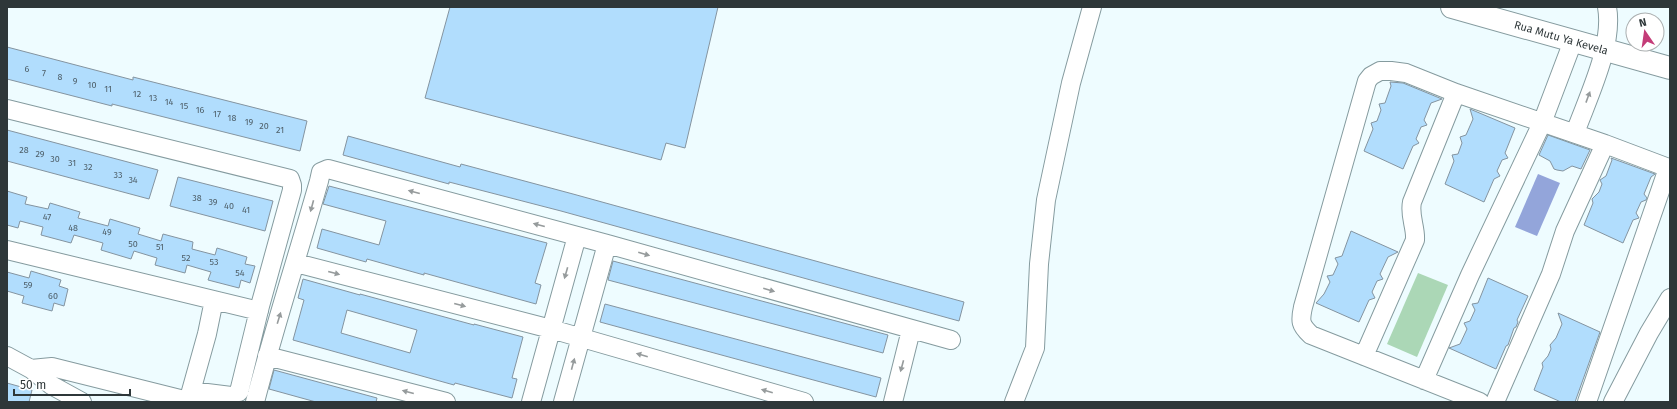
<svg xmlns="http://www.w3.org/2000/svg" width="1677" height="409" font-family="'Fira Sans',sans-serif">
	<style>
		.green { fill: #abd7b6 }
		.water { fill: #93a5da }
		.building { fill: #b1ddfd; stroke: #8494a0; fill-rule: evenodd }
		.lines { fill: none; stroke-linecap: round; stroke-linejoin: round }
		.minor-casing { stroke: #859b9f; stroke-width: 20 }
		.major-casing { stroke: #859b9f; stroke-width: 24 }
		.minor { stroke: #fff; stroke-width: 18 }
		.major { stroke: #fff; stroke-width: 22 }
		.oneway { fill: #969b9c }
		.labels { text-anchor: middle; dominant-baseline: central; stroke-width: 3; stroke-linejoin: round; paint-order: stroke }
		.number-label { font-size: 9px; fill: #4f606a }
		.street-label { font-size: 11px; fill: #2e3739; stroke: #fff }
	</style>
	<rect width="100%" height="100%" fill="#eefcff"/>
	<path class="green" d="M1418,273L1448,285L1417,357L1387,344Z"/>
	<path class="water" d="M1538,174L1560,183L1537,236L1515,227Z"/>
	<path class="building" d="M450,7H718L685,148L666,143L661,160L425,98Z
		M7,47L133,80V77L307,121L300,151L112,104V106L7,79Z
		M1390,82L1403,83L1442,99L1431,103L1424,120L1427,125L1421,127L1416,139L1419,143L1413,146L1403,169L1364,151L1373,129L1371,123L1377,121L1381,110L1379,104L1385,103L1391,86Z
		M1470,109L1515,128L1505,153L1508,158L1502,160L1497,171L1500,176L1494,179L1484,202L1445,184L1454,161L1452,155L1458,154L1462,143L1460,137L1466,135L1473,119Z
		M7,130L158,170L149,199L7,161Z
		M1548,135L1590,150L1581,169L1572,166L1563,171L1557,170L1554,169L1550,161L1539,155Z
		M348,136L460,167L461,164L573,194L964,302L959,321L561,211L449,182V184L343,155Z
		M1611,158L1655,174L1651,177L1644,194L1647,198L1646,200L1641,202L1636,213L1639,218L1633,220L1623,243L1584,225L1593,203L1592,199L1599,192L1602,184L1600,180L1606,176L1612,160Z
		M178,177L273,201L265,231L170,206Z
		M329,186L547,243L535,283L541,285L536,304L424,273V275L367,259L366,262L317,248L322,229L379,245L386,221L323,204Z
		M7,191L27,197L25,204L48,209L50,203L80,212L78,218L108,226L110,219L140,228L138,234L161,241L163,234L193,242L192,249L215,255L217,248L247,257L245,264L255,266L250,283L241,280L239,288L208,280L211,272L187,265L185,273L155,265L157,258L134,251L131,259L101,250L103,243L74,235L71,243L41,235L43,227L20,221L18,228L7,225Z
		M1351,231L1398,252L1388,257L1380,274L1383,279L1377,281L1372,292L1375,298L1369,300L1359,322L1316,303L1324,294L1330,282L1327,276L1333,275L1338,264L1335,258L1342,256Z
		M613,261L888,335L883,353L608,280Z
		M31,271L61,280L59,286L68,289L64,306L54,303L52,311L22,303L24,296L7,291V272L29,278Z
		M1488,278L1528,296L1517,320L1518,322L1516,327L1514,328L1508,345L1506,346L1496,369L1449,348L1460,344L1467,329L1464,323L1470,321L1475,310L1472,304L1478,303Z
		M303,279L360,295V294L474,325V324L523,337L512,378L517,379L512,398L455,383L454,385L293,340L304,300L298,298ZM347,310L417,330L410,353L341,333Z
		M605,304L881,378L876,397L600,322Z
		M1558,313L1600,332L1575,402H1561L1534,390L1543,367L1542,363L1548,356L1551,349L1550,345L1556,338L1562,324Z
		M274,370L377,398L376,402H316L269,389Z
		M7,383L32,390L29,402H7Z"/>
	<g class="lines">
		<g class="minor-casing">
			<path id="minor" d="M7,109L290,179L292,185V190L260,306L239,392
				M1575,133C1588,97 1614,45 1607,7
				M7,250L259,311
				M296,263L551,329L804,402
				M7,356L31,369L51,385L82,402
				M267,356L446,402
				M1364,356L1415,240C1416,227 1409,216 1412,202L1456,93
				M31,369L52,367L188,401
				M1424,380L1470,275L1542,123L1573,41
				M191,391L231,396
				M188,402L207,334L214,300
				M255,402C274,328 298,255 319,181L321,172L328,169L607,244L951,340
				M531,402L577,236
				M563,402L607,244
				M893,402L911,330
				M1014,402L1035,348L1039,264L1046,200L1071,83L1092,7
				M1480,402L1311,335C1300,325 1300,321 1303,307L1367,81L1371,76L1380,71H1391L1406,73L1456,93L1605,144L1666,167V174L1587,402
				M1495,402L1551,274L1565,231L1605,144
				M1613,402L1649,333L1670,298"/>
		</g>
		<g class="major-casing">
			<path id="major" d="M1452,7L1670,68"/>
		</g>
		<use href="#minor" class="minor"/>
		<use href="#major" class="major"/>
	</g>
	<defs><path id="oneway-solid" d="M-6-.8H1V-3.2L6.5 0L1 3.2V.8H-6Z"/></defs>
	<g class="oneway">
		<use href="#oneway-solid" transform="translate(1588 97) rotate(-70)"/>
		<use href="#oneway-solid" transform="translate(414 192) rotate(-165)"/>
		<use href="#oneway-solid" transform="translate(312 206) rotate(105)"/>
		<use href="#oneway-solid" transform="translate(539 225) rotate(-165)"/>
		<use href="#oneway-solid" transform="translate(644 254) rotate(16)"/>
		<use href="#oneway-solid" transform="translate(334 273) rotate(15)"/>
		<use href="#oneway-solid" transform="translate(566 273) rotate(106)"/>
		<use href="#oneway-solid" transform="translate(769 290) rotate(16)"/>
		<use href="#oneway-solid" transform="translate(460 305) rotate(15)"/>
		<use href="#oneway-solid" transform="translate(279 318) rotate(-73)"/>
		<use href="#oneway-solid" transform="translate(642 355) rotate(-164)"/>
		<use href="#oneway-solid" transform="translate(573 364) rotate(-75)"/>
		<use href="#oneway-solid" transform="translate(902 366) rotate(105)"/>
		<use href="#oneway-solid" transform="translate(767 391) rotate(-164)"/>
		<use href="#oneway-solid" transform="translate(408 392) rotate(-165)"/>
	</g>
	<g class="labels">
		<g class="number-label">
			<text x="27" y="69">6</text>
			<text x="44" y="73">7</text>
			<text x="60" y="77">8</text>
			<text x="75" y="81">9</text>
			<text x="92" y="85">10</text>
			<text x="108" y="89">11</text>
			<text x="137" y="94">12</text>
			<text x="153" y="98">13</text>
			<text x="169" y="102">14</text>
			<text x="184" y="106">15</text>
			<text x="200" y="110">16</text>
			<text x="217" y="114">17</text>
			<text x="232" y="118">18</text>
			<text x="249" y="122">19</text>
			<text x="264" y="126">20</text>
			<text x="280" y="130">21</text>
			<text x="24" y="150">28</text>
			<text x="40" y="154">29</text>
			<text x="55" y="159">30</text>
			<text x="72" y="163">31</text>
			<text x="88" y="167">32</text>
			<text x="118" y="175">33</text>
			<text x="133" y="180">34</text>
			<text x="197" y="198">38</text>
			<text x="213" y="202">39</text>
			<text x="229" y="206">40</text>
			<text x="246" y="210">41</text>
			<text x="47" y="217">47</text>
			<text x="73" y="228">48</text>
			<text x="107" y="232">49</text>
			<text x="133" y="244">50</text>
			<text x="160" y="247">51</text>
			<text x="186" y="258">52</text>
			<text x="214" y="262">53</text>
			<text x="240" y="273">54</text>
			<text x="28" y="285">59</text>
			<text x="53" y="296">60</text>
		</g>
		<g class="street-label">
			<text transform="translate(1561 38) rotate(16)">Rua Mutu Ya Kevela</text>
		</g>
	</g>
	<rect width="1677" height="409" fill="none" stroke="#2e3739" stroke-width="16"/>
	<g transform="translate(1645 32) rotate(347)"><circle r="19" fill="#ffffff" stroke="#abafb0"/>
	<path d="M0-3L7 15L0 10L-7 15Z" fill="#c43c78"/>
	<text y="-6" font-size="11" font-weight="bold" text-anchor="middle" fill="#2e3739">N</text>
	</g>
	<path d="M14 389v6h116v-6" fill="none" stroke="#2e3739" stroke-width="2"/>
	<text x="20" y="389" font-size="12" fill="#2e3739" stroke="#ffffff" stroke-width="3" paint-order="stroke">50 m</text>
</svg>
